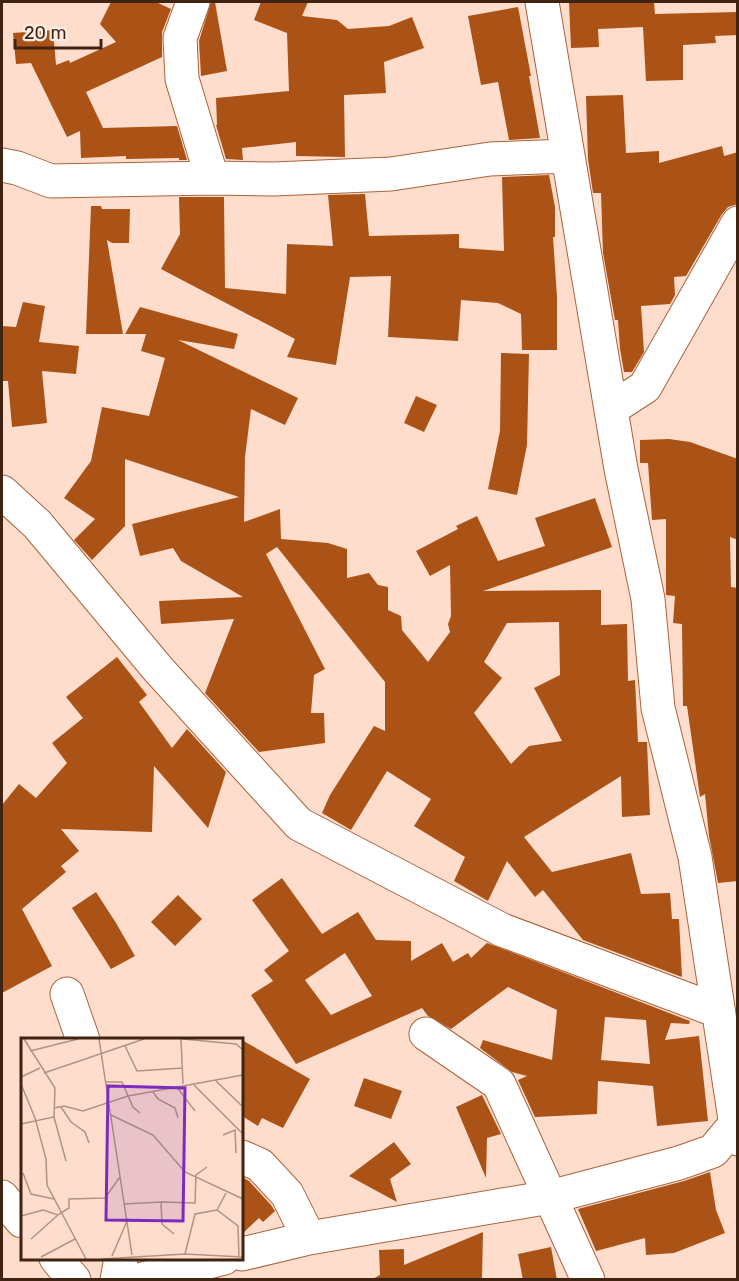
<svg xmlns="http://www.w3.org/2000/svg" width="739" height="1281" font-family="Rubik,sans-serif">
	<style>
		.building { fill: #ab5216; fill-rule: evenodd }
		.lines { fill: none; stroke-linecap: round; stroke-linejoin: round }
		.minor-casing { stroke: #ab633a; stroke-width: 35 }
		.minor { stroke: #fff; stroke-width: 33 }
		.inset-road { fill: none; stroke: #b29382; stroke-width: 1.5 }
		.view { fill: #7b2cbf; fill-opacity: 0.15; stroke: #7b2cbf; stroke-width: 3 }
		.inset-edge { fill: none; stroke: #412312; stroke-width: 3 }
	</style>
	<rect width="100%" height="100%" fill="#feddcc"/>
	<path class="building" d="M111,2H156L171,9L162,32V57L86,92L103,128L177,126L187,160H179V158L126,159V156L81,158L80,131L67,137L31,63L16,64L13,33L53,30L56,65L69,60L70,63L116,42L100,24Z
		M211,2H215L227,71L201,76L199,41Z
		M261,2H308L302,16L337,20L348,29L389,26L412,17L424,48L384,62L386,93L344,95L345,157L296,156V142L242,148L243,160L226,159L216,125H217L216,98L289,91L287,33L254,20Z
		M569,2H654L655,14L738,12V35L715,36L716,43L683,45V80L646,81L643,27L598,29L599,47L571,48Z
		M518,7L531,76H529L540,138L509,140L498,82L481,85L468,16Z
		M623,95L626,153L659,151V163L722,146L724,156L738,152V204L728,207L722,214L686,276L674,277L675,295L670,304L641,306L644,352L632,372H624L620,349L618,320H615L603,253L601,193H593L588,159L586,96Z
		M549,175L555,207V237H553L557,297V350H522L521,314L498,303L461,300L458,341L388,337L391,276L350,277L336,365L287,357L295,339L161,269L180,234L179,197H224L225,288L286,294L287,244L333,246L328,195L365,194L369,236L459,234V248L504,251L502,177Z
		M91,206H101L102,209H130L129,243H112L107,240L123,334H86Z
		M23,302L45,306L39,342L79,346L76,374L42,371L47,423L12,427L8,381H2V326L16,327Z
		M140,307L238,334L234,349L178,340L298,398L285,425L251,409L245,457L244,522L280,509L281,539L328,543L347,549V578L369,573L378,585L388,587V610L401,616L402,630L428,662L450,632L448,624L451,616L450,565L430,576L416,551L458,529L456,526L477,516L498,561L545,546L535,518L595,498L612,547L483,591L601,590V625L627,624L628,681L635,680L638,742H647L650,815L622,817L621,776L524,837L552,872L631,853L641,894L670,893L672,919H679L682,977L583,940L543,890L535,897L507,861L488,901L454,881L465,857L414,826L431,799L387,771L351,830L322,813L330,795L374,726L385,731V682L277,547L266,554L325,669L314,675L311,713H324L325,743L259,752L205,693L234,619L161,624L159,601L243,597L181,561L173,548L140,556L132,524L239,497L125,459V526L92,560L74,540L95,519L64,498L91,461L102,407L149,416L165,358L141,351L146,334H125ZM559,622L560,675L534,688L562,741L529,746L511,764L474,713L502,678L484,662L507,623Z
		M501,353L529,354L527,445L517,495L488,489L500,431Z
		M416,396L437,405L424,432L404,423Z
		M669,439L690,442L738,459V540L730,537L731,587L738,588V881L718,883L709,836L705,794L700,797L687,706H683L682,624L673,623L675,596L666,595V519L652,520L648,463H640V440Z
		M117,657L147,695L139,702L172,748L187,729L226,772L208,828L154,766L152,832L61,829L79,851L61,866L66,872L22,909L52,966L2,993V805L19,784L36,798L67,763L52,743L83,718L66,697Z
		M282,878L322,934L358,912L376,940L411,941V961L442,943L453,962L468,953L471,958L487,943L690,1021L689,1024L671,1023L665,1040L699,1036L708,1121L657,1126L653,1086L598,1081L597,1114L535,1117L518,1080L527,1076L512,1072L480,1048L483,1040L552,1060L557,1010L508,987L451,1029L428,1016L422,1008L296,1064L251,995L273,981L264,970L289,951L252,900ZM345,953L372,996L331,1015L305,980ZM605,1017L646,1020L650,1064L601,1060Z
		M96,892L116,923L135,956L111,969L72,908Z
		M178,895L202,919L175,946L151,922Z
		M242,1040L310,1079L283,1128L262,1118L258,1126L242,1116Z
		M364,1078L402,1091L391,1119L354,1106Z
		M482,1095L501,1134L487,1138L486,1178L456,1107Z
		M394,1142L411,1164L390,1179L397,1202L349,1176Z
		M710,1172L716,1210L725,1233L674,1253L646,1255L645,1238L596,1251L578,1209L684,1181Z
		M242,1177L249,1181L271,1205L275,1211L263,1222L259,1218L242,1234Z
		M483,1232L482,1280H371L380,1275L379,1250L404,1249V1265Z
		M551,1247L557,1280H523L518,1254Z"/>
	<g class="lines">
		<g class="minor-casing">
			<path id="minor" d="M193,2L180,38L182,79L212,178L274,179L391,174L490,159L567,156
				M542,2L621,469L648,599L658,708L695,857L738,1139
				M2,165L17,168L51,181L212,178
				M611,409L645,387L738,223
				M2,492L37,524L158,669L299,824L502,930L718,1011
				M67,994L83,1040
				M426,1034L499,1084L588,1280
				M242,1157L260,1165L287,1194L309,1238
				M2,1197L22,1221
				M242,1254L309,1238L550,1197L679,1163L713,1151L738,1121
				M56,1258L74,1280
				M117,1280L121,1258
				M139,1280L224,1258"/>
		</g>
		<use href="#minor" class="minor"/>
	</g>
	<g transform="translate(21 1038)">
		<rect width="222" height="222" fill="#feddcc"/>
		<path class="inset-road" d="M78,1L111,217M160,1L162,46M162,1L215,6L222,12M104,8L116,33L162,30M9,13L57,1M23,35L123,1M0,39L19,30M194,42L222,69M84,44H101L112,69L119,75M0,46L14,80L25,121L26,147L65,221M173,47L222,96M155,48L174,73M132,54L137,61L154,70L157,80M40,69L50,84L64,94L68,105M33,70L43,68L62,73L107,58L222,37M90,77L132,97L164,134L222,161M33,79L45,123M0,86L33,79L34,50L3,1M202,97L214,92L215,115M2,135L10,156L33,161M140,164L174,165L175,137L186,129M103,166L140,164L141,186L153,196M196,172L205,155M0,178L22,172L37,177L48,170V161L84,160L99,139M10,201L37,177M164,216L174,176L196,172L217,188L218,220M91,218L106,183M20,219L54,201M80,221L164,216L222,219"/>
		<path class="view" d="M87,48L164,50L162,183L85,182Z"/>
		<rect width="222" height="222" class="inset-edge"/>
	</g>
	<rect width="739" height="1281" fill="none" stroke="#412312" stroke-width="6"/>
	<path d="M15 39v9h86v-9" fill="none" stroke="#412312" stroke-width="3"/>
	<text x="24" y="39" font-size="18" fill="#412312" stroke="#ffeee5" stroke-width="4.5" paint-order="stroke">20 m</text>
</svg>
